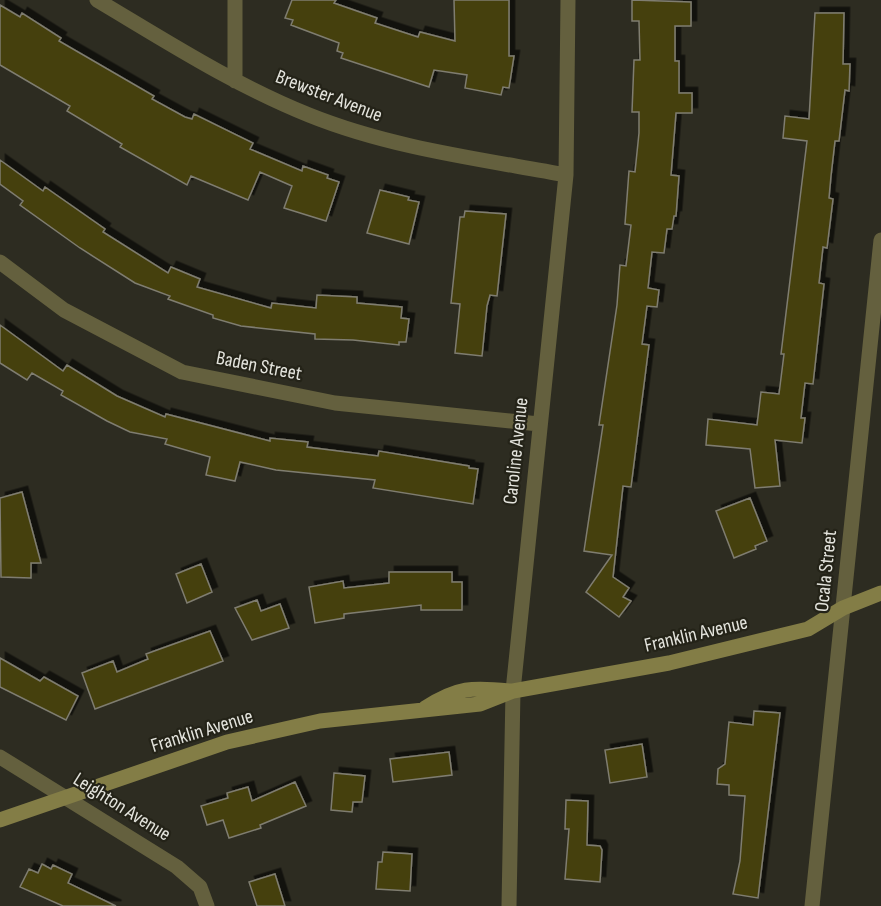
<svg xmlns="http://www.w3.org/2000/svg" width="881" height="906" font-family="'Sofia Sans Condensed',sans-serif">
	<style>
		.building { fill: #453f0e; stroke: #7f7d70; stroke-width: 1.5; filter: url(#shadow) }
		.lines { fill: none; stroke-linecap: round; stroke-linejoin: round }
		.street { stroke: #64603e; stroke-width: 15 }
		.secondary { stroke: #837d46; stroke-width: 15 }
		.labels { text-anchor: middle; dominant-baseline: central; stroke-width: 4.5; stroke-linejoin: round; paint-order: stroke }
		.street-label { font-size: 20px; fill: #e4e4dd; stroke: #242318 }
	</style>
	<defs>
		<filter id="shadow"><feDropShadow dx="5.5" dy="-5.5" stdDeviation="0" flood-color="#0009"/></filter>
	</defs>
	<rect width="100%" height="100%" fill="#2d2c21"/>
	<path class="building" d="M292,0H336L334,3L377,18L375,23L418,37L420,32L455,41L454,0H509V56H514L509,88L503,87L501,95L465,88L467,75L434,70L429,87L341,58L343,53L337,51L339,43L291,25L293,20L285,18Z
		M632,0L691,2V26H675V61H679V93H692V113H676L671,175L679,176L676,216H674L672,229H667L664,253L652,252L648,288L659,290L657,307L647,306L642,344L649,345L631,487L623,486L613,577L629,588L623,597L631,601L619,617L586,592L612,555L584,551L603,425H599L617,305L620,265L626,266L631,225L625,224L629,171L635,172L639,133V112H632L634,60H640L639,21H632Z
		M0,5L20,17L22,13L61,38L59,41L154,96L152,99L185,117L192,119L194,114L253,143L250,149L302,171L303,166L328,175L327,178L339,182L326,221L284,208L292,186L260,172L248,200L191,176L187,185L120,147L122,144L67,111L70,106L0,65Z
		M815,13H844L843,64H850L849,91L845,90L839,141H835L831,176L829,198L833,199L827,248L823,247L819,283L824,284L813,384L805,383L801,418H805L802,443L775,440L780,486L755,488L750,449L706,445L708,419L757,425L761,392L779,394L784,354H781L807,141L783,138L785,116L809,119Z
		M0,160L43,191L45,187L105,229L103,232L168,273L171,267L200,279L197,287L271,308L272,303L316,308L317,295L357,297V303L402,307L401,318L409,319L406,342H399V345L353,340L315,339V334L241,326L213,318V315L168,299L170,296L135,283L80,248L20,205L23,201L0,184Z
		M380,190L409,197L408,200L419,202L409,244L367,233Z
		M465,211L506,214L497,296L490,295L487,306L482,356L455,353L460,304L451,303L460,217H464Z
		M0,325L63,371L67,365L117,396L165,417L166,414L270,441V438L308,442L307,447L378,456L379,451L469,466V468L478,469L473,504L373,488L375,480L276,470L240,462L235,481L206,475L210,457L165,444L167,439L130,432L107,421L61,395L63,391L32,373L27,380L0,363Z
		M22,492L41,563H31V578L1,577L0,498Z
		M750,498L767,541L755,546L756,549L734,558L716,511Z
		M201,564L212,592L187,603L176,574Z
		M389,572H452V582H462V610H421V605L344,614V618L315,623L309,587L343,581L344,588L389,583Z
		M257,600L261,611L280,604L289,628L252,640L235,608Z
		M210,631L223,661L95,709L82,673L113,661L117,672L148,659L146,654Z
		M0,658L40,681L44,677L78,696L66,720L0,687Z
		M754,711L780,713L758,898L733,894L740,861L745,796L729,795V785L717,784L718,769L725,764L729,722L753,725Z
		M642,744L647,777L610,783L605,750Z
		M449,752L452,775L393,782L390,759Z
		M334,773L365,776L362,802H353L352,812L331,810Z
		M295,782L306,806L260,825L261,828L229,838L223,820L207,825L201,806L228,798L227,793L248,787L252,801Z
		M566,800L588,801L587,845L600,846L602,850L600,882L565,879L569,829H565Z
		M383,852L412,854L410,891L376,889L378,862H382Z
		M42,864L51,869L53,865L72,874L68,883L116,906H63L20,887L29,869L38,873Z
		M275,874L285,906H257L249,882Z"/>
	<g class="lines">
		<path class="street" d="M97,0C166,41 234,85 309,115C391,148 480,159 566,175
			M235,0V81
			M0,262L64,310L182,372L335,403L539,424
			M0,757L177,867L200,887L207,906
			M509,906L513,691L566,175L568,0
			M812,906L881,240"/>
		<path class="secondary" d="M425,708C458,687 472,687 510,691
			M0,820L227,742L320,721L480,704L513,691L669,663L808,629L843,608L881,593"/>
	</g>
	<g class="labels">
		<g class="street-label">
			<text transform="translate(329 96) rotate(21)">Brewster Avenue</text>
			<text transform="translate(259 366) rotate(11)">Baden Street</text>
			<text transform="translate(516 451) rotate(-84)">Caroline Avenue</text>
			<text transform="translate(826 571) rotate(-84)">Ocala Street</text>
			<text transform="translate(696 634) rotate(-13)">Franklin Avenue</text>
			<text transform="translate(202 731) rotate(-17)">Franklin Avenue</text>
			<text transform="translate(122 807) rotate(32)">Leighton Avenue</text>
		</g>
	</g>
</svg>
